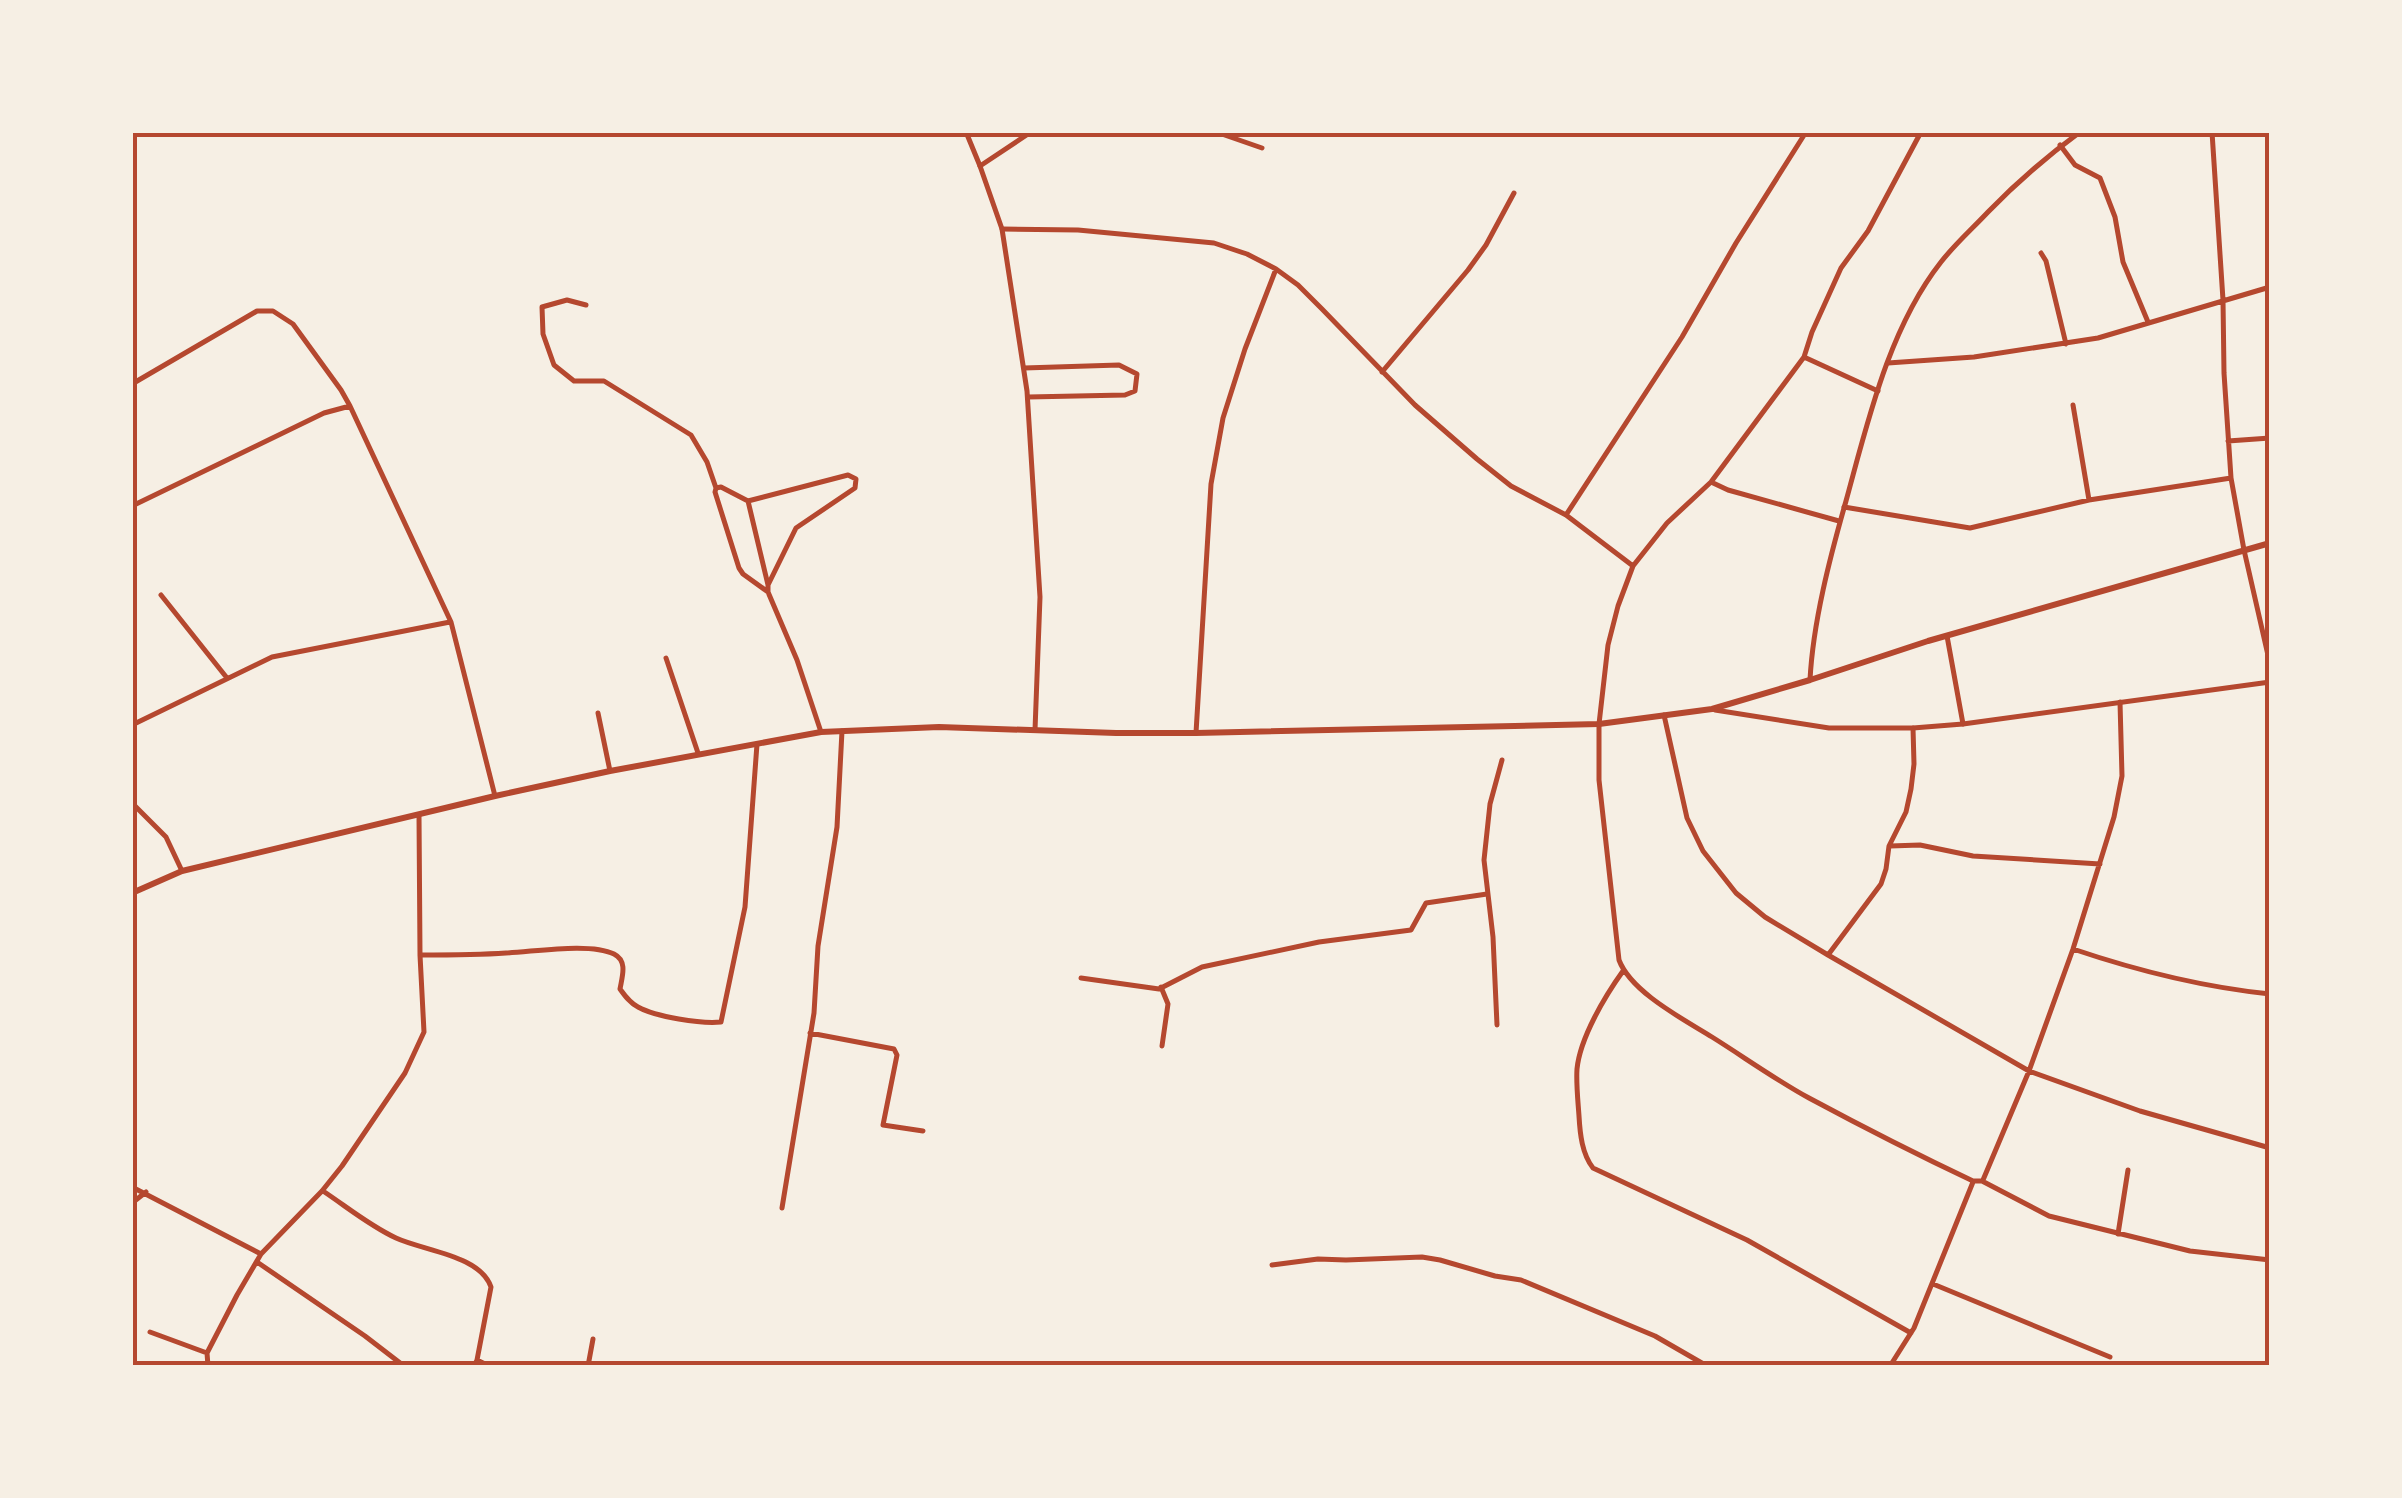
<svg xmlns="http://www.w3.org/2000/svg" width="2402" height="1498" font-family="Montserrat,sans-serif">
	<style>
		.lines { fill: none; stroke-linecap: round; stroke-linejoin: round }
		.minor { stroke: #b5482f; stroke-width: 5 }
		.tertiary { stroke: #b5482f; stroke-width: 5 }
		.secondary { stroke: #b5482f; stroke-width: 6 }
		.neatline { fill: none; stroke: #b5482f; stroke-width: 4 }
	</style>
	<rect width="100%" height="100%" fill="#f6efe4"/>
	<g class="lines">
		<path class="minor" d="M1216,132L1262,148
			M1921,132L1868,231L1841,268L1812,332L1804,357L1711,482L1667,523L1633,566L1618,606L1608,645L1599,724V780L1619,960C1631,992 1683,1019 1712,1037C1744,1057 1776,1080 1809,1098C1863,1127 1918,1155 1973,1181H1982L2049,1216L2190,1251L2270,1260
			M2212,132L2223,300L2224,373L2231,478L2244,550L2270,664
			M2060,145L2075,165L2100,178L2115,217L2123,262L2148,322
			M980,166L1031,132
			M1002,229L1078,230L1214,243L1247,254L1276,269L1298,285L1322,309L1415,405L1477,459L1511,486L1566,515L1633,566
			M2041,253L2046,261L2066,344
			M586,305L567,300L542,307L543,334L554,365L574,381H604L691,435L707,462L716,488
			M1804,357L1878,391
			M1888,363L1974,357L2098,338L2270,287
			M1024,368L1119,365L1137,374L1135,391L1125,395L1028,397
			M1382,372L1468,270L1486,245L1514,193
			M132,384L257,311H273L293,324L341,390L350,406L451,622L495,796
			M2073,405L2089,500
			M2228,441L2270,438
			M1711,482L1728,490L1839,521
			M748,501L768,585
			M132,506L324,413L350,406
			M1844,507L1970,528L2089,500L2231,478
			M1566,515L1682,337L1736,243L1806,132
			M768,592V585L796,528L855,488L856,479L848,475L748,501L721,487L716,488L715,492L739,568L743,574L768,592L797,660L821,732
			M161,595L227,678
			M1947,636L1963,724
			M666,658L698,753
			M598,713L610,771
			M1664,715L1687,818L1703,851L1736,893L1765,917L1828,955L2029,1071L2140,1111L2270,1148
			M132,725L272,657L450,622
			M1196,733L1211,484L1223,418L1245,349L1276,269
			M132,803L166,837L182,871
			M1890,846L1920,845L1973,856L2100,864
			M2073,949C2138,971 2202,987 2270,994
			M420,955C448,955 477,955 506,953C533,952 590,942 614,954C628,961 622,977 620,989C625,996 630,1003 638,1007C656,1017 701,1024 721,1022L745,907L757,744
			M1828,955L1881,884L1886,869L1889,846L1906,812L1911,789L1914,764L1913,728
			M1623,971C1605,996 1580,1038 1577,1069C1576,1084 1578,1101 1579,1116C1580,1134 1582,1154 1593,1168L1747,1240L1911,1333
			M1081,978L1159,989L1202,967L1319,942L1411,930L1426,903L1487,894
			M1161,987L1168,1004L1162,1046
			M1497,1025L1493,937L1484,860L1490,804L1502,760
			M810,1033L894,1049L897,1055L883,1125L923,1131
			M1983,1180L2029,1071L2073,949L2114,817L2122,776L2120,702
			M132,1187L261,1254
			M323,1191C347,1207 370,1226 396,1238C424,1251 480,1255 491,1287L477,1360
			M132,1203L146,1192
			M782,1208L814,1013L818,946L837,827L842,731
			M2118,1234L2128,1170
			M257,1262L365,1336L404,1366
			M1272,1265L1318,1259L1346,1260L1422,1257L1440,1260L1495,1276L1521,1280L1655,1336L1707,1366
			M1933,1284L2110,1357
			M150,1332L207,1353
			M208,1366L207,1353L237,1295L261,1254L322,1191L342,1166L405,1073L424,1032L420,955L419,815
			M474,1366L477,1360L489,1366
			M588,1366L593,1339
			M1890,1366L1914,1328L1973,1182"/>
		<path class="tertiary" d="M966,132L980,166L1002,229L1027,391L1040,597L1035,730
			M1810,680C1813,622 1830,557 1846,501C1868,421 1889,328 1941,262C1955,244 1972,229 1988,212C2017,182 2046,157 2080,132
			M1715,710L1829,728H1913L1963,724L2270,682"/>
		<path class="secondary" d="M132,893L182,871L495,796L610,771L821,732L939,727L1116,733H1196L1599,724L1712,709L1810,680L1928,641L2270,543"/>
	</g>
	<rect width="2402" height="1498" fill="none" stroke="#f6efe4" stroke-width="270"/>
	<rect x="135" y="135" width="2132" height="1228" class="neatline"/>
</svg>
